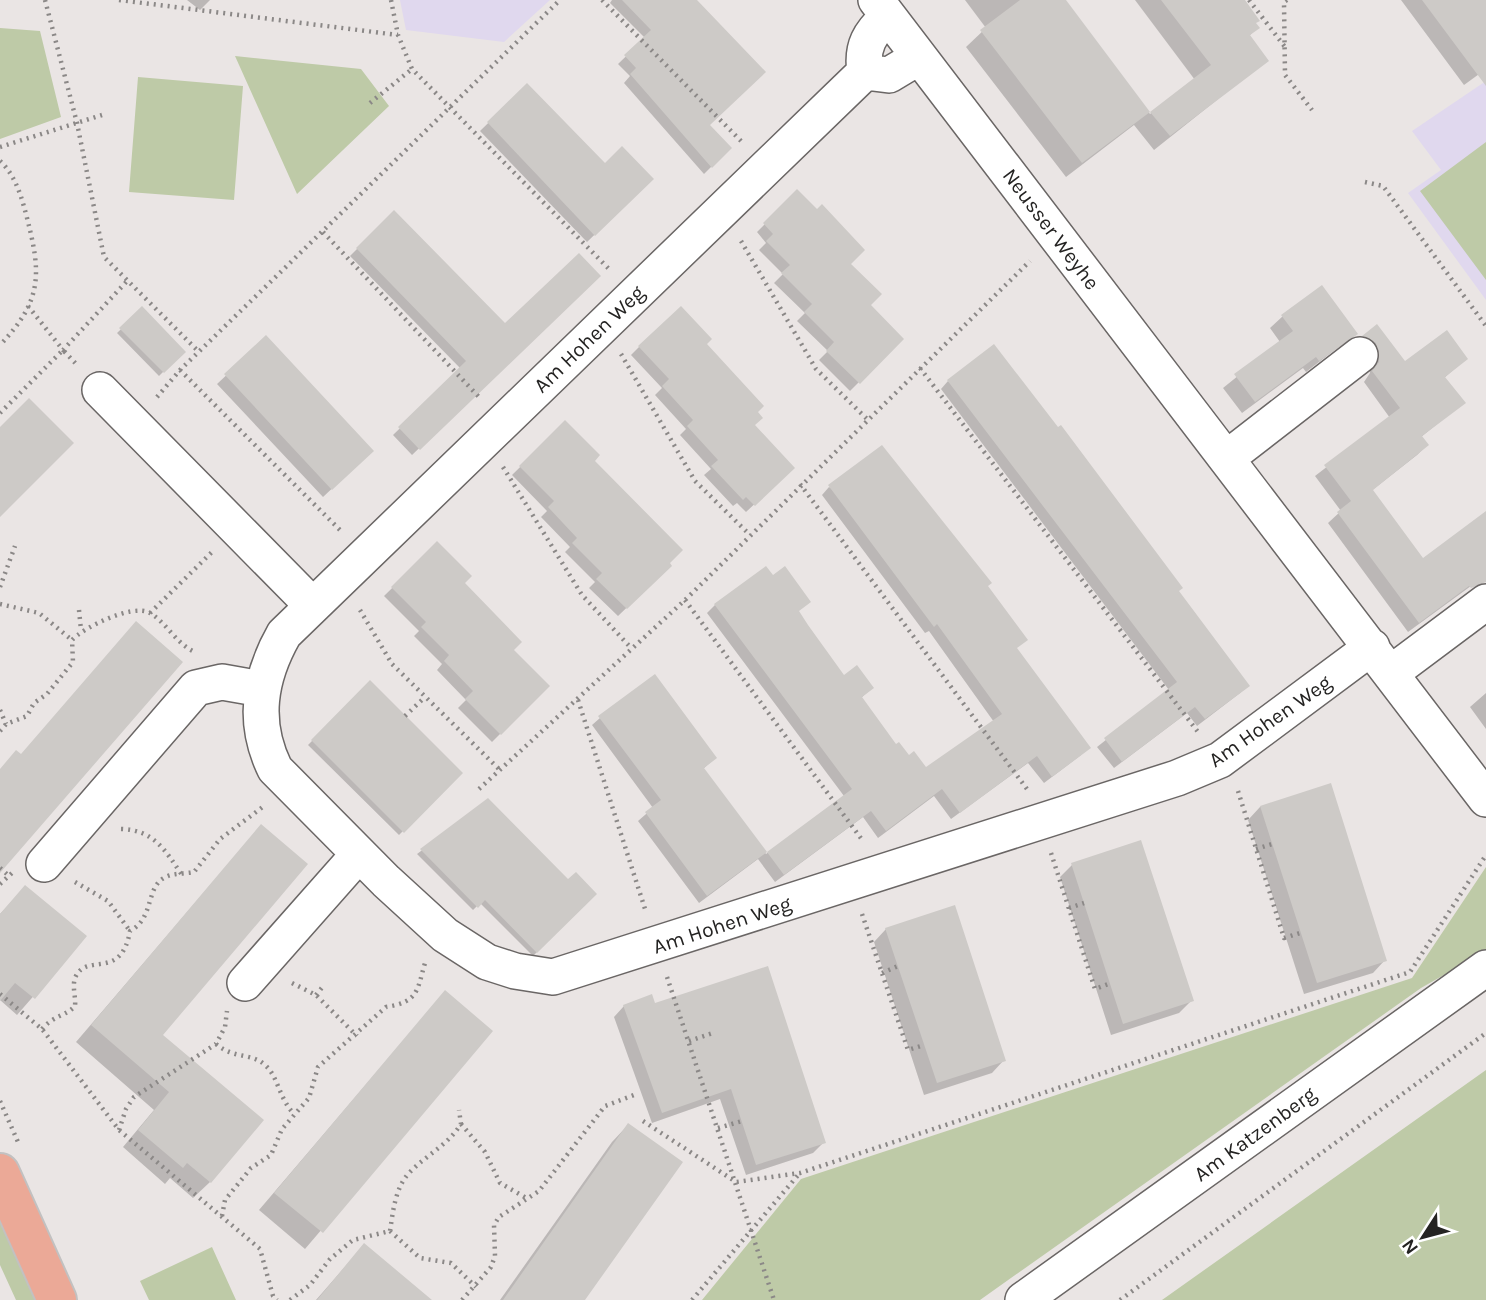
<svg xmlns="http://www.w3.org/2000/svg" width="1486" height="1300" font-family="Karla,sans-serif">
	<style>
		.education { fill: #e0d8ee }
		.green { fill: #becaa7 }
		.shadow { fill: #0003 }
		.building { fill: #cdcac7 }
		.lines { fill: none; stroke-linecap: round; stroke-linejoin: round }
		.minor-casing { stroke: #6a6665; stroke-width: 38 }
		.major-casing { stroke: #c2c1c1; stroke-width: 42 }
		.path { stroke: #8b8887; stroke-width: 4.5; stroke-dasharray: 2 5; stroke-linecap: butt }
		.minor { stroke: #fff; stroke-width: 35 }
		.major { stroke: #eba997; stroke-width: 38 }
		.labels { text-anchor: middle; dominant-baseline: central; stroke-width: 6; stroke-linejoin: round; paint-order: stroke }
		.street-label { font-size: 21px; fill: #242322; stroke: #fff }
	</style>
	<rect width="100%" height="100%" fill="#eae5e4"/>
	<path class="education" d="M400,0H550L504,42L406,30Z
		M1486,81V300L1408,193L1441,170L1412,131Z"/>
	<path class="green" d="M0,28L40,31L61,117L0,139Z
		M235,56L361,69L389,106L297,194Z
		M138,77L243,86L234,200L129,192Z
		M1486,142V280L1420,191Z
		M1486,867V951L1421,988L980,1300H702L801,1179L1412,978Z
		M1486,1070V1300H1162Z
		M0,1216L38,1300H16L0,1265Z
		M212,1247L236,1300H149L140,1281Z"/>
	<path class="shadow" d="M187,0H210L200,10Z
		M612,0H694L708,125L730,148L704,174L624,83L630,76L618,64L645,38L610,3Z
		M965,0H1063L1150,114L1195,80L1135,0H1242L1257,28L1249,36L1267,60L1154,150L1134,125L1066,177L966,47L986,28Z
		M1401,0H1486V69L1464,85Z
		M527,85L605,165L652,179L587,242L480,131Z
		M797,192L849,264L868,305L902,339L850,391L819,360L828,351L797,321L805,313L774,283L783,274L759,250L766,243L757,232Z
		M394,212L505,325L598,276L412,455L393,435L461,369L350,256Z
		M142,309L183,352L159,376L117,333Z
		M1283,316L1355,334L1306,372L1303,368L1242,413L1223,388L1280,342L1270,328Z
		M1377,327L1405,364L1466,359L1444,378L1463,403L1421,437L1427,445L1417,455L1371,491L1423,561L1486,513V575L1408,632L1328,523L1341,511L1315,476L1390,418L1364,382L1370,373L1367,353L1354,346Z
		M266,338L372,451L323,497L217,384Z
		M704,345L753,425L793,468L746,512L737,503L733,506L704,475L711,469L680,435L686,429L655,395L662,388L631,355L639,347Z
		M948,381L1177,591L1248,686L1240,693L1197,726L1187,713L1114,768L1097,747L1169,690L941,389Z
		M565,423L670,566L618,616L589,588L595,582L565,552L570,547L541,517L547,511L512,475Z
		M829,487L986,586L1026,639L1015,649L1081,755L1044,783L1028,763L951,819L934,796L878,838L863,817L775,882L758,859L699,903L638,821L653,808L592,725L600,718L715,758L703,769L766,854L844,796L707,613L715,605L798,612L844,677L872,688L861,698L895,746L926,770L994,722L929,631L925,633L822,495Z
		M437,544L511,650L548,686L492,742L458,708L466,700L437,670L442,664L414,636L419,631L384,596Z
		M370,683L461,773L399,835L308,745Z
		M1486,693V729L1470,707Z
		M1329,786L1385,960L1373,973L1304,994L1248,820L1260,807Z
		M488,801L568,882L595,894L533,956L480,903L473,910L417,854Z
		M261,826L160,1035L210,1182L193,1198L170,1178L165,1184L123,1147L154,1110L76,1042Z
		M1072,865L1192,1000L1179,1013L1111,1035L1060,877Z
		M25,887L85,937L17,1015L0,1000V914Z
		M886,929L1004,1060L992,1073L924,1095L874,942Z
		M445,992L491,1031L305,1249L259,1210Z
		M654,1005L824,1142L813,1153L746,1175L720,1099L652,1123L614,1017L624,1006Z
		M628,1125L583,1300H500L612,1142Z
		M364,1245L429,1300H316Z"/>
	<path class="building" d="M622,0H697L766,72L710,125L732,148L712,168L630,74L636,68L624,55L651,30Z
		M1020,0H1066L1150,112L1082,163L980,30Z
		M1161,0H1245L1260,21L1256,23L1260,28L1250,35L1269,61L1170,136L1150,112L1211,65Z
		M1422,0H1486V86Z
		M527,83L605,163L622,146L654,179L595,236L487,122Z
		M797,189L817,209L822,204L865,250L851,264L882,294L871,305L904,339L860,384L826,351L834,342L804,312L812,304L781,273L790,265L766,241L773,234L763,223Z
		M394,210L505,323L579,253L601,276L420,450L398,427L466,361L356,248Z
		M1322,285L1358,334L1319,361L1316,357L1255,402L1234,374L1293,331L1281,315Z
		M142,306L186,352L164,373L119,328Z
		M681,306L712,339L707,344L764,406L758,412L763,418L755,425L795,468L755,506L746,497L743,500L711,466L718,460L687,426L693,420L662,386L669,379L638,346Z
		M1377,324L1405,361L1447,330L1468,359L1445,377L1466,403L1422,436L1429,445L1373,490L1423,558L1486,511V582L1471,588L1469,586L1419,623L1337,512L1351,501L1324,465L1400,408L1372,371L1379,362L1376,343L1362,336Z
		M266,335L374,451L332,490L224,374Z
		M994,344L1058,427L1061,425L1183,588L1179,591L1250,686L1205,719L1195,707L1122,762L1104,738L1177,682L947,380Z
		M29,398L74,443L0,517V427Z
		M565,420L600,455L595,461L683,550L670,563L672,566L627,609L596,579L602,573L572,543L577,538L548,507L554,501L519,466Z
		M882,445L992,583L988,586L1028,640L1017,648L1091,748L1052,777L1037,756L960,813L942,789L886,831L871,811L784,875L767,852L707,896L645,812L661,800L598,716L655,674L717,758L704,768L767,852L852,789L714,604L766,566L773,575L785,566L811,602L799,611L808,625L844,675L857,665L874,688L862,697L896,744L899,742L909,755L914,751L926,767L1002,714L937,624L934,627L828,485Z
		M437,541L472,576L465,583L522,642L514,650L550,686L501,735L465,699L473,691L444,661L449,655L421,627L426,622L391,587Z
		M136,621L183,662L0,873V769L16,750L21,754Z
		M370,680L463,773L404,833L311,740Z
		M1331,783L1387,961L1317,983L1260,806Z
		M488,798L568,879L576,872L597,894L537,953L485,900L478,908L420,849Z
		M261,824L308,864L163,1035L264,1120L211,1183L187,1163L183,1168L138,1130L169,1092L91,1025Z
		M1141,840L1194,1001L1123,1024L1071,863Z
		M25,885L87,936L35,999L15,983L0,1001V914Z
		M955,905L1006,1061L937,1083L885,928Z
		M768,966L826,1143L756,1165L731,1089L662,1113L623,1005L652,994L655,1003Z
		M445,990L493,1031L323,1233L274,1193Z
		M628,1123L683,1162L585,1300H503Z
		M364,1243L432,1300H317Z"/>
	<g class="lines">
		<g class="minor-casing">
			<path id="minor" d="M876,0L1486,799
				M919,57L889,75L865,72L284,634C259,678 252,722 275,769L386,881L445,935L487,962L515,971L553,977L1177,778L1220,760L1372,647
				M865,72C861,46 870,33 888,16
				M100,390L312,605
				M1227,458L1360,355
				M1391,673L1486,602
				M44,864L196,688L222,682L262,689
				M245,983L359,854
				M1023,1300L1486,968"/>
		</g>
		<g class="major-casing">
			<path id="major" d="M0,1173L57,1300"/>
		</g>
		<path class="path" d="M45,0L77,123L104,257L199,352
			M119,0L398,35
			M391,0L398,35L412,69L611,271
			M602,0L742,142
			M1249,0L1285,47
			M1287,0L1284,2L1285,75L1312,110
			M370,103L412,69
			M0,147L102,115
			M0,161C15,175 21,195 26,214C41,272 44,299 0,345
			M1365,182L1383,186L1486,326
			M323,232L479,397
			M741,241L816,369L867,419
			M28,306L63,350L128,280
			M621,354L695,481L750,535
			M920,368L1198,732
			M180,370L340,530
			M157,397L180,370L560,0
			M0,413L63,350L78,366
			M503,467L582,595L632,649
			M800,484L1027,789
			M0,587L15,546
			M685,600L863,841
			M0,604L39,613L72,640
			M79,610L81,630
			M360,610L392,664L501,771
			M150,613L212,552
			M578,700L646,912
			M0,710L6,724
			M405,716L425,697
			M0,731L6,724L27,716L34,703L47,694L73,662L72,640C83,628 132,603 150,613C167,623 176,644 195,652
			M479,789L685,600L1030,261
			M1238,791L1284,938L1300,933
			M121,829C154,830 165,850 182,875
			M1256,849L1272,844
			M1051,853L1095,989L1111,983
			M0,868L8,875
			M75,882L108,901L130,931
			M0,884L12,873
			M1069,908L1084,903
			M862,914L908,1050L924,1045
			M882,973L898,966
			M667,977L774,1300
			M292,983L316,995L357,1036
			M0,994L42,1029L119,1130L260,1249L273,1296L277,1300
			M316,995L324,985
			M42,1029C54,1015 66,1016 75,1006C76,997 72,987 75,978C86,951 121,982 130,931C155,918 145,886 166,877C173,873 185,874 194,872L220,839L264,806
			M689,1041L713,1033
			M216,1044C235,1060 252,1052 266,1066C278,1077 279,1098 294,1114
			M0,1101L18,1142
			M643,1121L736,1182L800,1173L1410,972L1486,855
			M461,1124L485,1152L500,1183L528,1199
			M718,1128L742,1121
			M119,1130L126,1109L134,1097L216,1044L225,1027L227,1011
			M222,1216L225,1200L251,1168L271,1155L282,1129L309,1098L318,1067L386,1007C419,1002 417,990 425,963
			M390,1231L420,1258L451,1263L476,1287
			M290,1300L310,1285L330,1259L353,1240L390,1231C393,1212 395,1188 409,1173C426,1155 447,1146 461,1124L459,1110
			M462,1300L491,1267L495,1256L494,1225L499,1217L539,1191L605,1106L634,1095
			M692,1300L799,1174
			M1120,1300L1486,1033"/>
		<use href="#minor" class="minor"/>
		<use href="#major" class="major"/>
	</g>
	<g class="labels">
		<g class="street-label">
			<text transform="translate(1051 229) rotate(53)">Neusser Weyhe</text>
			<text transform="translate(589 339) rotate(-44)">Am Hohen Weg</text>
			<text transform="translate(1270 721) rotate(-35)">Am Hohen Weg</text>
			<text transform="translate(722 925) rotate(-18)">Am Hohen Weg</text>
			<text transform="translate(1255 1134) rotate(-36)">Am Katzenberg</text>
		</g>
	</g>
	<g transform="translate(1423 1237) rotate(234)" stroke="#ffffff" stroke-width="5" paint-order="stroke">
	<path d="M0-5L12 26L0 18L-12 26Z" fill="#242322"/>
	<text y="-10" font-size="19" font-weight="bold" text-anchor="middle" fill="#242322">N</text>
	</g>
</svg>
